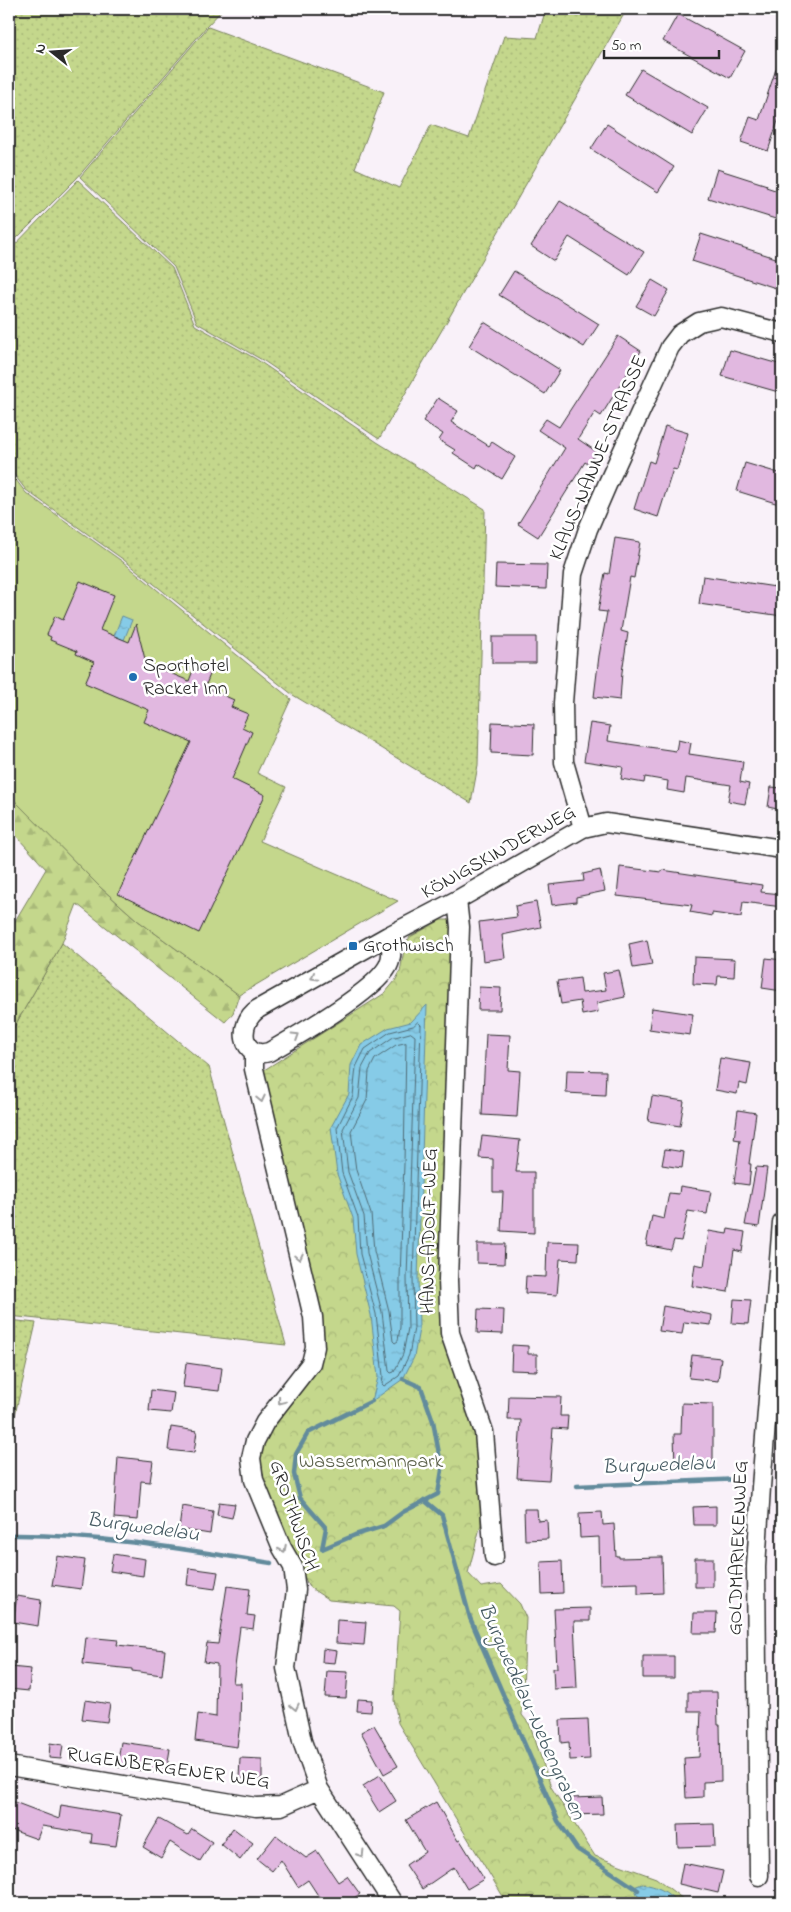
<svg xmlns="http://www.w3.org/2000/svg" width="791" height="1912" font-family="'Indie Flower',sans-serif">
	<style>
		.grass { fill: url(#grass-dots); stroke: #78815c }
		.forest { fill: url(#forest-firs); stroke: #78815c }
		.park { fill: url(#park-crowns); stroke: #78815c }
		.pitch { fill: #c4d78c; stroke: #78815c }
		.water { fill: url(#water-ripples); stroke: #628b9c }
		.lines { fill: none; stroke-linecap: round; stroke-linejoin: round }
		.shore { stroke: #4f6b76; stroke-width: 1 }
		.stream { stroke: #628b9c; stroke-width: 4.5 }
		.building { fill: #e1b8e0; stroke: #2b2b2b }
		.street-casing { stroke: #2b2b2b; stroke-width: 21 }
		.street { stroke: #fff; stroke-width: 18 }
		.oneway { stroke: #a0a0a0 }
		.poi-dot { fill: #1f6fb2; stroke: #fff; stroke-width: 2 }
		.labels { text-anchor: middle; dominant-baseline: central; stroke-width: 5; stroke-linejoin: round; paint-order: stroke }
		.street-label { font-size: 20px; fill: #2b2b2b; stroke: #fff }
		.poi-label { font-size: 20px; fill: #2b2b2b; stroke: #fff; text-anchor: start }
		.park-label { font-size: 20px; fill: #595f48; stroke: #fff }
		.water-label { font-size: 21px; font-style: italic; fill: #465b63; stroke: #fff }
	</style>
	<defs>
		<pattern id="grass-dots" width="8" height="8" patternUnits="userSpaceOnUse" patternTransform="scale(1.25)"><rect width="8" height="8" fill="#c4d78c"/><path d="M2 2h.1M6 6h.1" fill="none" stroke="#a9b979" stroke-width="1.8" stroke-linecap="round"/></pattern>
		<pattern id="forest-firs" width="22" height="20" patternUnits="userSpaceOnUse" patternTransform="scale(1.25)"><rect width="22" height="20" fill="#c4d78c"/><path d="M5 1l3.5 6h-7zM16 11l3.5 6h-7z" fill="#a9b979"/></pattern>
		<pattern id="park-crowns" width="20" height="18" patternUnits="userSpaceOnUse" patternTransform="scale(1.25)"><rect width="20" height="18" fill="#c4d78c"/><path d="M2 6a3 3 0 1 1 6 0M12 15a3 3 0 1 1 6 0" fill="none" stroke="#a9b979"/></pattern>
		<pattern id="water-ripples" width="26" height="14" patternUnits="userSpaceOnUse" patternTransform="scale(1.25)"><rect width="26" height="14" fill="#86cbe7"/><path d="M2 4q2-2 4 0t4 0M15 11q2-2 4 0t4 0" fill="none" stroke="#74aec6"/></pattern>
	</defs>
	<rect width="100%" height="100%" fill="#f9f1f9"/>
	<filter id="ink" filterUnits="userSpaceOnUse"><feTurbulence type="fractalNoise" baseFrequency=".02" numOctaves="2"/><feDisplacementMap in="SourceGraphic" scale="10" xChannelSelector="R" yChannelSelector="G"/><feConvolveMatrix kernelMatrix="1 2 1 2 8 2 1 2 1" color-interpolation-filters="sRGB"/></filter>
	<g filter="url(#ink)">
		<path class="grass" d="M9,9H223L207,26L77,178L9,246Z
			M546,9H627L379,439L264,361L197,323L174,267L80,177L208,27L384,92L355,168L399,188L431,125L469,138L504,36L537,38Z
			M78,180L172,268L195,325L256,359L377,442L485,509L478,765L471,803L293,695L124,560L26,490L9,468V251Z
			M62,943L209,1067L286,1345L9,1316V1036Z
			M9,1320L36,1323L9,1441Z"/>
		<path class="forest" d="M9,794L100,887L137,920L239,995L233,1013L225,1022L77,904L62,943L9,1036V931L46,869L9,828Z"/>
		<path class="park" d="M441,920H450L455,928L446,1331L478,1434L481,1497V1524L468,1573L481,1587L501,1584L520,1604L526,1618L522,1715L530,1725L551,1787L595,1856L656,1878L688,1903H507L398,1723L394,1700L400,1611L394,1606L329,1600L309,1587L266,1492L260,1457L265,1431L321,1339L320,1307L261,1072L385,993L395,981L400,972L405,945L410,937Z"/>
		<path class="pitch" d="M9,471L26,493L123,562L291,699L257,773L286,787L260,841L398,901L239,995L137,920L100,887L17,803L9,794Z"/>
		<path class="water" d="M122,616L132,620L124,640L114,636Z
			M427,1005L418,1278L419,1329L414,1357L403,1379L372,1401L378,1377L371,1315L356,1254L353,1218L337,1174L331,1127L349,1094L351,1065L361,1045L388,1028L411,1022Z
			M642,1884C657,1886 667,1891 678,1903H641L634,1887Z"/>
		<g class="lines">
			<path class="shore" d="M418,1022L421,1025L413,1278L414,1328L409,1355L399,1376L384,1386L382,1384L383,1376L376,1314L360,1254L358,1217L342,1173L337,1128L353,1096L356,1067L365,1049L390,1032L413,1026Z
				M411,1033L415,1036L407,1278L408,1328L403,1354L394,1372L391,1373L389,1371L382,1312L367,1253L364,1216L348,1172L343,1129L359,1098L362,1068L370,1053L392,1038Z
				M406,1043L404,1164L400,1278V1327L398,1341L395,1343L393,1341L389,1311L374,1251L371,1214L356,1170L351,1131L367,1100L369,1071L375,1059L396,1045Z"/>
			<path class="stream" d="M577,1486L742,1479
				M424,1500L442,1515L470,1618L558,1821L577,1849L638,1890
				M9,1535C97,1534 184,1549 271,1563
				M322,1549L355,1535L384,1526L403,1512L438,1494L442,1470L433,1421L421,1387L403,1379
				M322,1549L326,1528L300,1498L294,1474L296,1454L308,1433L372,1401"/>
		</g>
		<path class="building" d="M678,14L745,51L730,78L663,41Z
			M780,57L782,58V109L768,151L741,142L750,117L759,120Z
			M641,69L708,108L692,135L625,95Z
			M607,124L674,167L658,192L591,149Z
			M717,169L767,185L766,187L778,191L780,185H782V221L708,198Z
			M560,201L644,252L629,275L569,237L554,261L531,246Z
			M701,234L782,260V290L692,261Z
			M514,271L599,324L584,347L499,295Z
			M652,280L669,290L654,316L636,306Z
			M484,322L560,370L545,394L469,346Z
			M618,336L641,351L601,416L595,412L578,439L597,452L588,464L585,462L538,537L518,524L565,448L538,430L546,419L559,427Z
			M730,350L782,365V393L722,376Z
			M438,398L458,411L451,422L489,446L492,442L515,457L502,479L478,464L476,468L453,453L455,450L439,440L443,434L423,421Z
			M665,426L688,433L677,470L673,469L658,517L634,509L649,461L654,463Z
			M745,463L782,474V505L737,491Z
			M615,538L640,542L634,578L630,577L621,631L628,633L622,672L620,700L594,697L599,656L607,612L598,611L605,573L609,574Z
			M496,564L547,565L546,589L495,587Z
			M703,576L782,588V616L699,604Z
			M80,581L114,595L100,630L129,642L136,624L146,663L189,681L195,665L211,672L205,687L234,700L231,707L248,714L242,727L252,732L232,779L265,795L199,933L118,894L191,742L144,722L149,710L85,683L94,662L76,654L77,651L50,640L51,637L47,635L55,616L63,620Z
			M492,637H536V663H492Z
			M492,722L534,724L533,755L491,753Z
			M590,723L610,726L608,741L676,751L678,740L691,743L689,754L743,762L740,782L749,784L745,804L728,801L731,785L686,778L684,793L667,790L668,781L645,777L644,783L621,779L623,767L584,761Z
			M771,787L782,788V810L768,807Z
			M620,867L662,872V870L762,885L761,892L782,894V907L743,902L741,917L712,913V916L690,912L692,905L617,896Z
			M600,870L605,891L576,897V902L552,905L549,885L584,881L583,874Z
			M536,902L541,927L502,935L505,958L483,961L479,922L517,917L515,906Z
			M647,940L652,965L633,968L629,944Z
			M694,957L735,959L734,977L718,976L717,985L693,984Z
			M766,958L782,960V991L762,988Z
			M619,970L625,997L597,1003L598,1012L582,1015L580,1001L561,1004L557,981L580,978L582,993L606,990L603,973Z
			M479,987L501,988L500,1010H478Z
			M652,1008L693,1014L690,1035L649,1029Z
			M486,1034L510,1035L508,1070L520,1071L517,1117L482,1115Z
			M720,1058L751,1063L747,1085L739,1083L737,1094L715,1090Z
			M567,1070L606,1071L605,1095L566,1093Z
			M652,1096L684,1101L680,1126L648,1121Z
			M738,1110L756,1113L749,1164H751L749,1185L734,1183L740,1140L734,1139Z
			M482,1136L520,1140L516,1172H534V1233L501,1231L503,1192H493V1159L479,1158Z
			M665,1149L684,1152L682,1168L662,1165Z
			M756,1167L767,1168L759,1227L745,1225Z
			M680,1186L711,1191L707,1214L688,1211L681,1241L674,1240L671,1250L646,1245L652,1216L664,1219L669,1193L679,1194Z
			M728,1229L745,1232L742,1252L734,1250L728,1292L692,1286L695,1264L704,1266L709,1231L727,1234Z
			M547,1242L579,1243L578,1260L560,1259L557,1295L525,1293L526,1276L546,1277Z
			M477,1244H505L504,1264L477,1263Z
			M734,1299L751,1300L748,1324L732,1323Z
			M663,1306L712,1315L711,1325L684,1322L682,1334L659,1331Z
			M478,1309L504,1310L503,1334L477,1333Z
			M512,1345L528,1346V1354H537V1371L511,1370Z
			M692,1355L721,1358L718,1381L689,1378Z
			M186,1363L222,1368L219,1391L183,1387Z
			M151,1390L174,1393L171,1413L149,1411Z
			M509,1396L561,1397L560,1416H568L567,1429L553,1428L549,1480L517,1478L521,1420H508Z
			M682,1403L713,1404V1466L675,1467L674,1434H681Z
			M171,1427L197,1431L194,1453L168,1450Z
			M118,1457L153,1461L150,1482L141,1481L138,1520L114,1518Z
			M219,1502L235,1504L232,1518L217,1515Z
			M182,1506L213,1511L210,1534L179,1529Z
			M716,1506V1525H694L693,1507Z
			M524,1509H537L538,1521L547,1520L548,1539L525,1540Z
			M602,1512L603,1525L614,1524L616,1556H619V1558L662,1557L663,1593L638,1594V1583L600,1584L599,1537L580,1538L579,1513Z
			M113,1554L145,1559L143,1576L110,1571Z
			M57,1556L85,1560L81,1589L52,1585Z
			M695,1558H713V1587H695Z
			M562,1561L563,1593L542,1594L541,1562Z
			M189,1568L218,1572L215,1589L187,1585Z
			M227,1586L250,1589L247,1615L255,1616L253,1629L240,1627L233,1683H241L240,1724L237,1747L195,1741L198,1714L216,1717L217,1664L204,1662L207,1643L218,1644Z
			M17,1596L41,1600L38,1626L13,1622Z
			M590,1608V1621H574L577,1688L554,1689L553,1668H557L554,1609Z
			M694,1613H717L716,1633H693Z
			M337,1620L366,1622L364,1645L336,1643Z
			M86,1637L118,1640L117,1645L165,1650L162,1675L132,1671V1669L83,1664Z
			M323,1649L337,1651L335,1663L322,1662Z
			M643,1656H674V1678H643Z
			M10,1667L31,1669L29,1691L9,1689Z
			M327,1671L348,1672L346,1698L325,1697Z
			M688,1692H717L718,1725H720L721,1781L703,1782V1797L686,1798L684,1758L699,1757L701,1711H688Z
			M358,1699L372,1700L371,1712L357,1711Z
			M85,1700L110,1704L107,1722L82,1719Z
			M588,1719L590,1759L570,1760L569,1742L561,1743L560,1720Z
			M374,1725L398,1766L384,1774L361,1732Z
			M121,1742L170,1749L166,1774L117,1767Z
			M50,1743L63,1745L61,1759L49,1758Z
			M240,1758L262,1759V1779L239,1778Z
			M380,1775L396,1801L379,1812L363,1786Z
			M602,1797L603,1814L572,1815L571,1798Z
			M9,1800L59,1819L61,1805L121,1815L116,1846L91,1843L92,1834L42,1826L37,1839L9,1829Z
			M436,1802L458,1841L460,1840L484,1879L467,1889L454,1867L422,1889L406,1865L425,1852L406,1820Z
			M159,1819L188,1835L192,1829L212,1842L200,1861L170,1842L161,1858L143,1847Z
			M714,1824L715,1846L678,1847L677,1825Z
			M233,1828L253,1843L240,1860L221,1844Z
			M276,1835L306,1858L317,1851L338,1882L347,1876L360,1894L346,1903H323L308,1880L298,1887L281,1860L272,1871L257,1859Z
			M683,1863L723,1871L718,1893L679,1884Z"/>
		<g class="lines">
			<g class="street-casing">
				<path id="street" d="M583,828L564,762L563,703L573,574L588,529L607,485L670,347L680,334L699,322L721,317L782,333
					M457,900L460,927L448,1280L450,1333L484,1432L494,1557
					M388,936C392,946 393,956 388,966C374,992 297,1036 269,1052C242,1060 236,1024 258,1009L388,936L457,900L583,828L606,823L782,849
					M254,1051V1069L313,1317L315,1347L311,1363L265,1422L255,1441L251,1458L254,1480L282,1548L293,1567L296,1590L286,1668L302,1741L319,1789L393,1903
					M9,1766L256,1807L281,1806L319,1789
					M759,1876L756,1567L761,1487L782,1222"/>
			</g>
			<use href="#street" class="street"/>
		</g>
		<defs><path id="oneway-chevron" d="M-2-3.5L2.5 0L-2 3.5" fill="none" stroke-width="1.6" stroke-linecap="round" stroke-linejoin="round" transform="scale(1.25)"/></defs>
		<g class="oneway">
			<use href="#oneway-chevron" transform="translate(314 977) rotate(151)"/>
			<use href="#oneway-chevron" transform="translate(296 1036) rotate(-32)"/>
			<use href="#oneway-chevron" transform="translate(261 1099) rotate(77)"/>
			<use href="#oneway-chevron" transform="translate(299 1257) rotate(77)"/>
			<use href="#oneway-chevron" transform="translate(281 1401) rotate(128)"/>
			<use href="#oneway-chevron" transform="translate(283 1549) rotate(63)"/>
			<use href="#oneway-chevron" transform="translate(295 1707) rotate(77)"/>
			<use href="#oneway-chevron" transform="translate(361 1854) rotate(58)"/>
		</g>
	</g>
	<g class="poi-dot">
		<circle cx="133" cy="677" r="5"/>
		<rect x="348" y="941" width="10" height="10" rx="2.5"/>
	</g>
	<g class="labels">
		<g class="street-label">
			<text transform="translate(599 458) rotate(-67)">KLAUS-NANNE-STRASSE</text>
			<text transform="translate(499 853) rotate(-29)">KÖNIGSKINDERWEG</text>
			<text transform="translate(430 1231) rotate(-89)">HANS-ADOLF-WEG</text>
			<text transform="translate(293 1516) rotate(71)">GROTHWISCH</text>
			<text transform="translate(739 1548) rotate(-88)">GOLDMARIEKENWEG</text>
			<text transform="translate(168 1769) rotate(8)">RUGENBERGENER WEG</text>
		</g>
		<g class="poi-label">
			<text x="143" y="666">Sporthotel<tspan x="143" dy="23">Racket Inn</tspan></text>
			<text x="363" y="946">Grothwisch</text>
		</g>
		<g class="park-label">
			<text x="371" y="1462">Wassermannpark</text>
		</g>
		<g class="water-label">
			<text transform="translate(659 1466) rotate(-2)">Burgwedelau</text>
			<text transform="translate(143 1528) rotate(8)">Burgwedelau</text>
			<text transform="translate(531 1712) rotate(66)">Burgwedelau-Nebengraben</text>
		</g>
	</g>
	<rect width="791" height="1912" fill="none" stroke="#fff" stroke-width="30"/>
	<rect x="15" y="15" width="761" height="1882" fill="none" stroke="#2b2b2b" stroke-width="2" filter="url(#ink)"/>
	<g transform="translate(52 52) rotate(287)" stroke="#ffffff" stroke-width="4" paint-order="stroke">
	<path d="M0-4L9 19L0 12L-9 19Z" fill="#2b2b2b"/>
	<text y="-8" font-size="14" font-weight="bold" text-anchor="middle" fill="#2b2b2b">N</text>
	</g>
	<path d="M604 50v8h115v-8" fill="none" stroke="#2b2b2b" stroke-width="2.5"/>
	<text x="611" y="50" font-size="15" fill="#2b2b2b" stroke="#ffffff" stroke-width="4" paint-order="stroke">50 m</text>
</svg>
